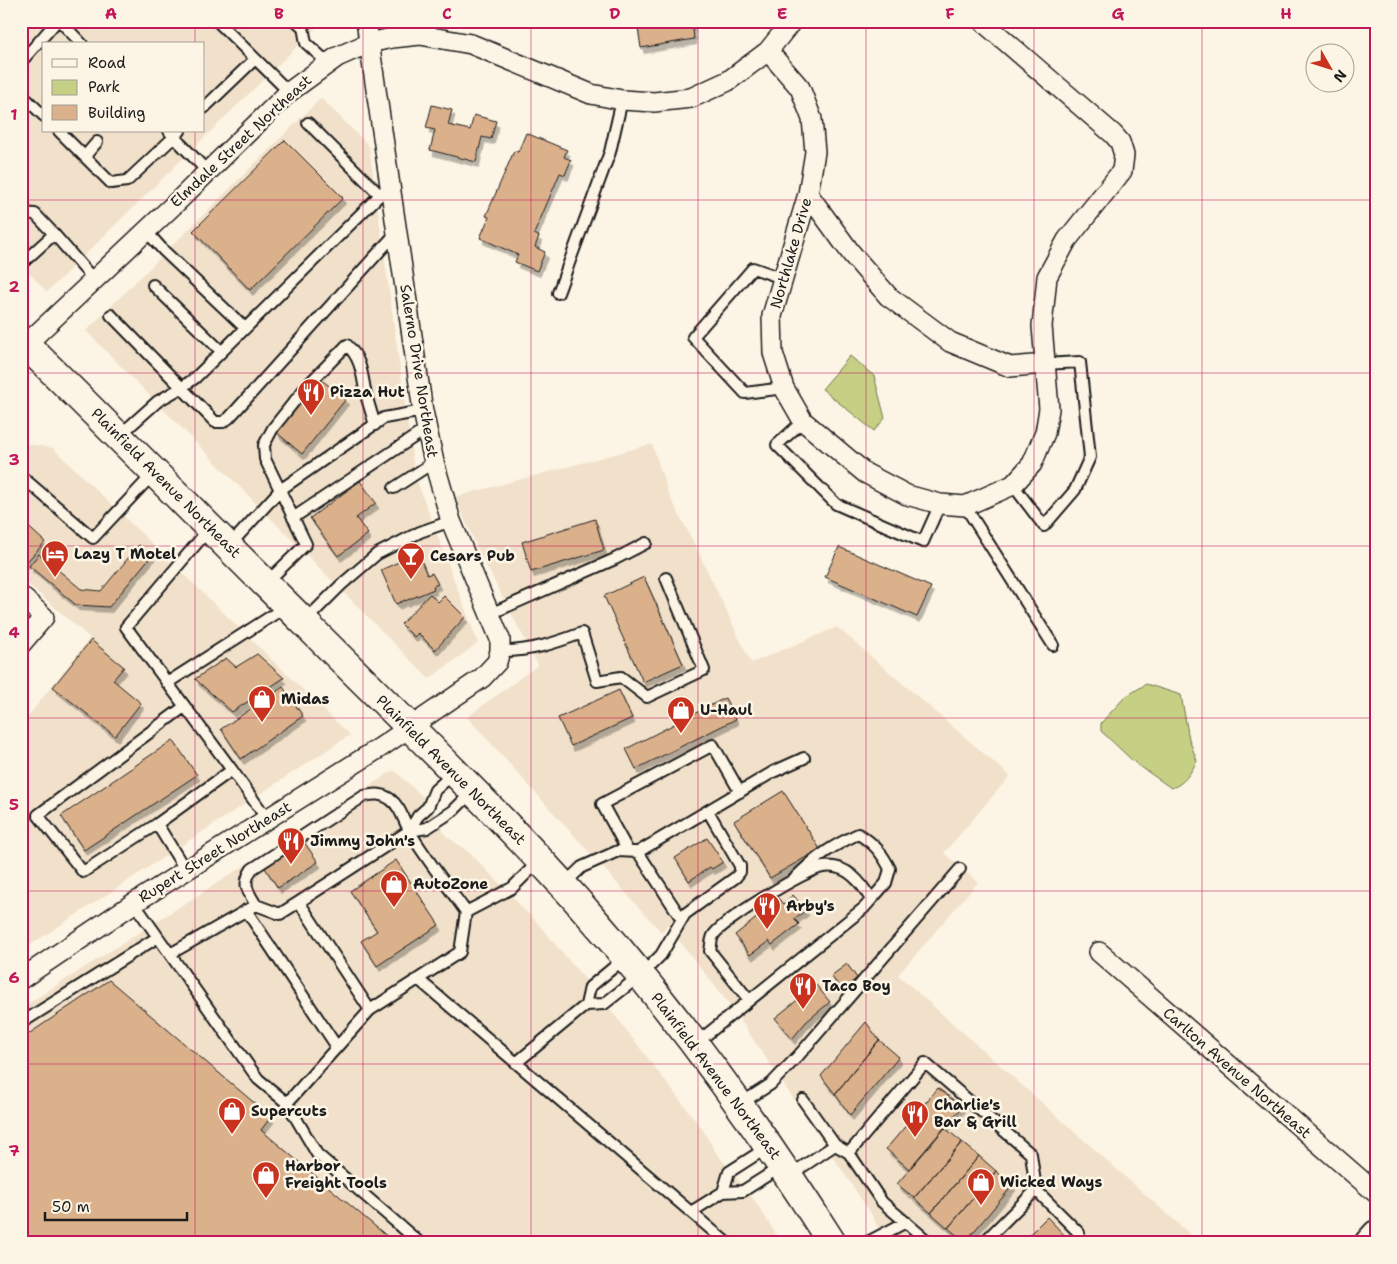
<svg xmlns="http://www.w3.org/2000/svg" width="1397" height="1264" font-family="'Shantell Sans',sans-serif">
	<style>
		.built { fill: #f2e1ca; fill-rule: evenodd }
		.green { fill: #c6d084; stroke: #717650 }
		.building { fill: #dbb18c; stroke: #1c1c1c; filter: url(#shadow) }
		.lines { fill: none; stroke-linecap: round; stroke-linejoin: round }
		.service-casing { stroke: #1c1c1c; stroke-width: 14 }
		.minor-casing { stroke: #1c1c1c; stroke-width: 22 }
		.secondary-casing { stroke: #1c1c1c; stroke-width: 30 }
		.primary-casing { stroke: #1c1c1c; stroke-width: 31 }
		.service { stroke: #fcf5e5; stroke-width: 10 }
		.minor { stroke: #fcf5e5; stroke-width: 19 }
		.secondary { stroke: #fcf5e5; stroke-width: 26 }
		.primary { stroke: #fcf5e5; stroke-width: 28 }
		.grid { fill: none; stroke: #c2185b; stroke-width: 1; stroke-opacity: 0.55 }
		.labels { text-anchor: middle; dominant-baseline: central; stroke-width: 5; stroke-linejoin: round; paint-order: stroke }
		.street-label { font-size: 15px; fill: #1c1c1c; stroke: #fcf5e5 }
		.poi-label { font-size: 15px; font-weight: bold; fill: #1c1c1c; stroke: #fcf5e5; text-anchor: start }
		.neatline { fill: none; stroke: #c2185b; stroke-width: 2 }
		.grid-label { font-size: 16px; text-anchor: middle; font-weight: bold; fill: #c2185b }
	</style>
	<defs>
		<filter id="shadow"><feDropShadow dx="3" dy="5.5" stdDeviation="0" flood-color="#0004"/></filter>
	</defs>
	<rect width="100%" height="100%" fill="#fcf5e5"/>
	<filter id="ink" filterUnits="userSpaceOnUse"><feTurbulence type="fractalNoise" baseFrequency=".02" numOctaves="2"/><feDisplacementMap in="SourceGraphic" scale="10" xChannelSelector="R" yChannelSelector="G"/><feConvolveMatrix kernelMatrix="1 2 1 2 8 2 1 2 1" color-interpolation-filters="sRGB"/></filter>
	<g filter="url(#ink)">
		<path class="built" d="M21,21H323L47,292L21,265ZM44,44H204V131H44Z
			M321,98L369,146L415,476L478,643L429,679L86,331Z
			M21,443L53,448L350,735L21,951V725L90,638L21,578Z
			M652,444L669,495L697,549L751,663L837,627L1010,776L944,853L978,882L898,975L1200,1243H886L870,1212L732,1008L667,925L662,933L467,717L538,665L479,552L455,497Z
			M394,770L423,797L441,824L445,835L470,853L516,900L523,909L534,919L610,1009L703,1130L715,1151L755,1201L776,1234L785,1243H21V1008Z"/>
		<path class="green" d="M850,356L874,376L885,418L874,431L822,389Z
			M1146,684L1181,695L1189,739L1197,761C1191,772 1184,785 1171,788L1134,762L1101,731V723L1125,697Z"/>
		<path class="building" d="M637,21H692L694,39L641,48Z
			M432,105L452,110L448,125L470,130L474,115L496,121L491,139L482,137L476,162L430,150L435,130L426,128Z
			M526,133L567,150L564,157L571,160L565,175L560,173L534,234L539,236L535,247L545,252L537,271L515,262L518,255L480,238L489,217L486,216L514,151L518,152Z
			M285,140L343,198L250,290L193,231Z
			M319,378L346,399L302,454L276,432Z
			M360,481L376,503L356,518L368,534L338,556L310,518Z
			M595,519L604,550L531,572L522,542Z
			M21,520L45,542L21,568Z
			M139,545L152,555L109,607L76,605L29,566L39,554L81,589L101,591Z
			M839,547L931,587L917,617L825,577Z
			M418,553L427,575L432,573L438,584L433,586L434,589L405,601V600L396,604L381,570Z
			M644,577L683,664L643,682L604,596Z
			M430,594L438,602L444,596L465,617L435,650L418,633L414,637L401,624Z
			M91,640L124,667L113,680L141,703L115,736L53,687Z
			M257,654L284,678L232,712L195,679L226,658L236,667Z
			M283,687L303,716L241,759L221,729Z
			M619,690L632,718L571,746L558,718Z
			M725,698L736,719L636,769L626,749Z
			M173,740L197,775L84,850L61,816Z
			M783,791L820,849L770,878L734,821Z
			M707,838L723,862L712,869L710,867L689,881L675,858Z
			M304,842L318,862L278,888L265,868Z
			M396,860L439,925L377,966L361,941L377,931L350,891Z
			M793,895L806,910L794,919L799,924L772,945L769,941L750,955L735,935L759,916L756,913L765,906L766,908L778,898L783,904Z
			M847,964L857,978L842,990L831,976Z
			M109,980L271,1117L261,1130L395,1243H21V1039Z
			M816,985L830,1002L806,1022L792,1039L775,1018Z
			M866,1022L879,1040L835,1094L821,1076Z
			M879,1040L899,1057L850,1115L835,1094Z
			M938,1088L962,1107L909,1169L886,1149Z
			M945,1128L962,1142L914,1198L897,1184Z
			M962,1142L979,1156L931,1213L914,1198Z
			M979,1156L996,1171L948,1228L931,1213Z
			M996,1171L1013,1185L965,1242L948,1228Z
			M1047,1217L1072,1243H1021Z"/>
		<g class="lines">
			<g class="service-casing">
				<path id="service" d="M60,21L82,44
					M217,21L289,92
					M296,21L303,27L306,43L328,63
					M21,62L57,21
					M21,94L44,116
					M204,108L255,59
					M308,123L380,195
					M59,131L111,183L127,181L174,137L208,172
					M169,131L174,137L180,131
					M85,156L97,142
					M21,213L35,214L54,234
					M146,231L164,251L245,328
					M21,264L54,234L94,280
					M782,278L753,268L693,337L745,393L784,388
					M153,285L221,351
					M558,293L610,152L622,100
					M111,315L215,422H223L229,418L397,232
					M803,421L777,445L836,504L923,542L940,504
					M120,435L158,401L181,388L195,378L390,185
					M21,476L93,538L154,473
					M1013,485L1044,526L1075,490L1090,457L1080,362L1044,364
					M394,488L434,462
					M965,506L1053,645
					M293,518L426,429
					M229,546L280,490L384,418L423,411
					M266,583L306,544L265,459L264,445L273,428L305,388L347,345C362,359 362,376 366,395C369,405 372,415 375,425
					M490,614L615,559L646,543
					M304,622L341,585L377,554L420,532L451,521
					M500,651C529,652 555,643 582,633L597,681L621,677L647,697L704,670L666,578
					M167,683L287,606
					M232,770L267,819
					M157,824L83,872L38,815L184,707
					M409,831L427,828L453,811L472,792
					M628,851L602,804L713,745L740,792
					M638,852L681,918
					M186,871L157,824L232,770L126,627L209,529
					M796,877C816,857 832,846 858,834C874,843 882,853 890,869L886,883L871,900
					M563,885L582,867L618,851L638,852L773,772L804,758
					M134,903L258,1079L287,1103L317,1154L420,1243
					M256,905C247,890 242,884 252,869L364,796C374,794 381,793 390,799C401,807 403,820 410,832C426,859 447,885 466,912L460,952L370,1010L299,902L409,831L418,816L428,807L435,790L454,773
					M246,910L337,1047
					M466,912L512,888L540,860
					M170,954L256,905L280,914L299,902
					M418,979L727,1243
					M586,1005L590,987L625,958
					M21,1023L158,937
					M695,1044L864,908L871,900C862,883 846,863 823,867C807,869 720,922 713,936C711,940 711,946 710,951L749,1000
					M516,1063L586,1005L604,1004L641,975L661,955L685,914L736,877L740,872V866L708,811
					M803,1100L835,1145L849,1153L882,1202L930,1243
					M287,1103L370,1010
					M740,1104L771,1084L799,1055L960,869
					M849,1153L925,1063L1031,1154L1036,1190L983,1243
					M790,1175L835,1145
					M1036,1190L1079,1233
					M723,1192L729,1172L768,1147
					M691,1212L723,1192L743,1191L782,1166
					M866,1243L906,1222"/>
			</g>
			<g class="minor-casing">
				<path id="minor" d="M768,51L800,88L812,119L815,152L808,194L772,316L773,353L784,388L803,421L865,473L907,495L940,504L965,506L1013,485L1032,464L1045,433L1049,409L1042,326L1047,277L1067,240L1122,171L1124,155L1120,142L1113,134L982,21
					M808,194L851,253L888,296L950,342L1010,367L1044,364
					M21,349L179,200L289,92L337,57L369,43L392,38L420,35L471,44L591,94L622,100L654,102L691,98L728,81L768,51L792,21
					M21,596L44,617L21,644
					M1099,952L1376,1193
					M21,979L134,903L381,747L482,678L497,662L500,651V639L451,521L434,462L423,411L366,21"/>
			</g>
			<g class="secondary-casing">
				<path id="secondary" d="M1368,1243L1376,1234"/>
			</g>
			<g class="primary-casing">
				<path id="primary" d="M21,340C117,434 211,530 307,625C385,703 464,779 539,859C650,977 746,1107 832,1243"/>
			</g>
			<use href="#service" class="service"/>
			<use href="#minor" class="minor"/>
			<use href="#secondary" class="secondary"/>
			<use href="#primary" class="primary"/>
		</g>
	</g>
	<path class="grid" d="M195,21V44M363,21V1243M531,21V1243M698,21V1243M866,21V1243M1034,21V1243M1202,21V1243M195,131V1243M21,200H1376M21,373H1376M21,546H1376M21,718H1376M21,891H1376M21,1064H1376"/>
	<defs>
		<g id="restaurant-pin" transform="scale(1.4375)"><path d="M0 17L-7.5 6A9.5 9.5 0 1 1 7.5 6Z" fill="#c8321e" stroke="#fcf5e5"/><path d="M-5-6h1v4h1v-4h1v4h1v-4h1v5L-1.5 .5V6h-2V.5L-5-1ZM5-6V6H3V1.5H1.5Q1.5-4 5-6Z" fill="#fff"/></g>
		<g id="hotel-pin" transform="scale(1.4375)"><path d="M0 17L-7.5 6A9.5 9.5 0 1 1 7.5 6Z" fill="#c8321e" stroke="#fcf5e5"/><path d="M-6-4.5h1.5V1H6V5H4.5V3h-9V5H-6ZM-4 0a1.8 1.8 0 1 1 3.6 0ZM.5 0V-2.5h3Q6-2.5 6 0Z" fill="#fff"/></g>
		<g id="bar-pin" transform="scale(1.4375)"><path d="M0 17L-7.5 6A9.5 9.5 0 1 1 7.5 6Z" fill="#c8321e" stroke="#fcf5e5"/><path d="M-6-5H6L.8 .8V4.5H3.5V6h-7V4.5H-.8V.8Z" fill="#fff"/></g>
		<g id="shop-pin" transform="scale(1.4375)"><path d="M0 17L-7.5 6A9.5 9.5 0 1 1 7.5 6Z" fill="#c8321e" stroke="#fcf5e5"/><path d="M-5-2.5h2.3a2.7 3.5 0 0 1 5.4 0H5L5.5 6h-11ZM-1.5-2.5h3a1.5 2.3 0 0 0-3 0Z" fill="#fff"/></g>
	</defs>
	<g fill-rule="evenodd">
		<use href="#restaurant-pin" x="311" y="392"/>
		<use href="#hotel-pin" x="55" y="554"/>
		<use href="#bar-pin" x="411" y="556"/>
		<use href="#shop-pin" x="262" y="699"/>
		<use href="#shop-pin" x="681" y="710"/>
		<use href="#restaurant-pin" x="291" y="841"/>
		<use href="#shop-pin" x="394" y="884"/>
		<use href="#restaurant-pin" x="767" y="906"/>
		<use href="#restaurant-pin" x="803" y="986"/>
		<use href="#shop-pin" x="232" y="1111"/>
		<use href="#restaurant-pin" x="915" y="1114"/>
		<use href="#shop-pin" x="266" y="1175"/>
		<use href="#shop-pin" x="981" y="1182"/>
	</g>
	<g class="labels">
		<g class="street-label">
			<text transform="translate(241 141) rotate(-43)">Elmdale Street Northeast</text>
			<text transform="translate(791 253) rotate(-74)">Northlake Drive</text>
			<text transform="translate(419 371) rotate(81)">Salerno Drive Northeast</text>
			<text transform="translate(166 483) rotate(45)">Plainfield Avenue Northeast</text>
			<text transform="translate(451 770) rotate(45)">Plainfield Avenue Northeast</text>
			<text transform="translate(215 852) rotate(-32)">Rupert Street Northeast</text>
			<text transform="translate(1237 1073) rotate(41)">Carlton Avenue Northeast</text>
			<text transform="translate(716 1076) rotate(53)">Plainfield Avenue Northeast</text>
		</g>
		<g class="poi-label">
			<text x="330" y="392">Pizza Hut</text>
			<text x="74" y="554">Lazy T Motel</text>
			<text x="430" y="556">Cesars Pub</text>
			<text x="281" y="699">Midas</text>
			<text x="700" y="710">U-Haul</text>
			<text x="310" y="841">Jimmy John's</text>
			<text x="413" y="884">AutoZone</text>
			<text x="786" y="906">Arby's</text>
			<text x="822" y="986">Taco Boy</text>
			<text x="934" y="1105">Charlie's<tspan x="934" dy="17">Bar &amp; Grill</tspan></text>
			<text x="251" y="1111">Supercuts</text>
			<text x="285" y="1166">Harbor<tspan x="285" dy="17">Freight Tools</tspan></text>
			<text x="1000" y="1182">Wicked Ways</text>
		</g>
	</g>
	<rect width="1397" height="1264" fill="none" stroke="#fcf5e5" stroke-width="55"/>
	<rect x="42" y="42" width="162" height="90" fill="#fcf5e5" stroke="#a29e95"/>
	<rect x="52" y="59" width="25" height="8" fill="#fcf5e5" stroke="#a29e95"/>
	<text x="88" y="68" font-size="15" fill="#1c1c1c">Road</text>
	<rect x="52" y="80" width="25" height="15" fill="#c6d084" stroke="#a29e95"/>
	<text x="88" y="92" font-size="15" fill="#1c1c1c">Park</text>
	<rect x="52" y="105" width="25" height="15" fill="#dbb18c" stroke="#a29e95"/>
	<text x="88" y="118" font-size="15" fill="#1c1c1c">Building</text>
	<g transform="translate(1330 68) rotate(129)"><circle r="24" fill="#fcf5e5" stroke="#a29e95"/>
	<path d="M0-4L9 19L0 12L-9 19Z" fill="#c8321e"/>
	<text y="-8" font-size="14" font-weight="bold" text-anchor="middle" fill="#1c1c1c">N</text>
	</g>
	<path d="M45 1212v8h142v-8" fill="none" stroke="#1c1c1c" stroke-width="2.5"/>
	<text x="52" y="1212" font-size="15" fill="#1c1c1c" stroke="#fcf5e5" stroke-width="4" paint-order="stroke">50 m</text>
	<rect x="28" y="28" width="1342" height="1208" class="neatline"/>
	<g class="grid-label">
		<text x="111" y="19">A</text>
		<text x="279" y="19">B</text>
		<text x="447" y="19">C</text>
		<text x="615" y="19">D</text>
		<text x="782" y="19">E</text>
		<text x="950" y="19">F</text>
		<text x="1118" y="19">G</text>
		<text x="1286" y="19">H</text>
		<text x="14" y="120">1</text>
		<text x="14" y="292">2</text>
		<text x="14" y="465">3</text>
		<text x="14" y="638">4</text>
		<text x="14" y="810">5</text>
		<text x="14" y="983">6</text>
		<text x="14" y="1156">7</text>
	</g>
</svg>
